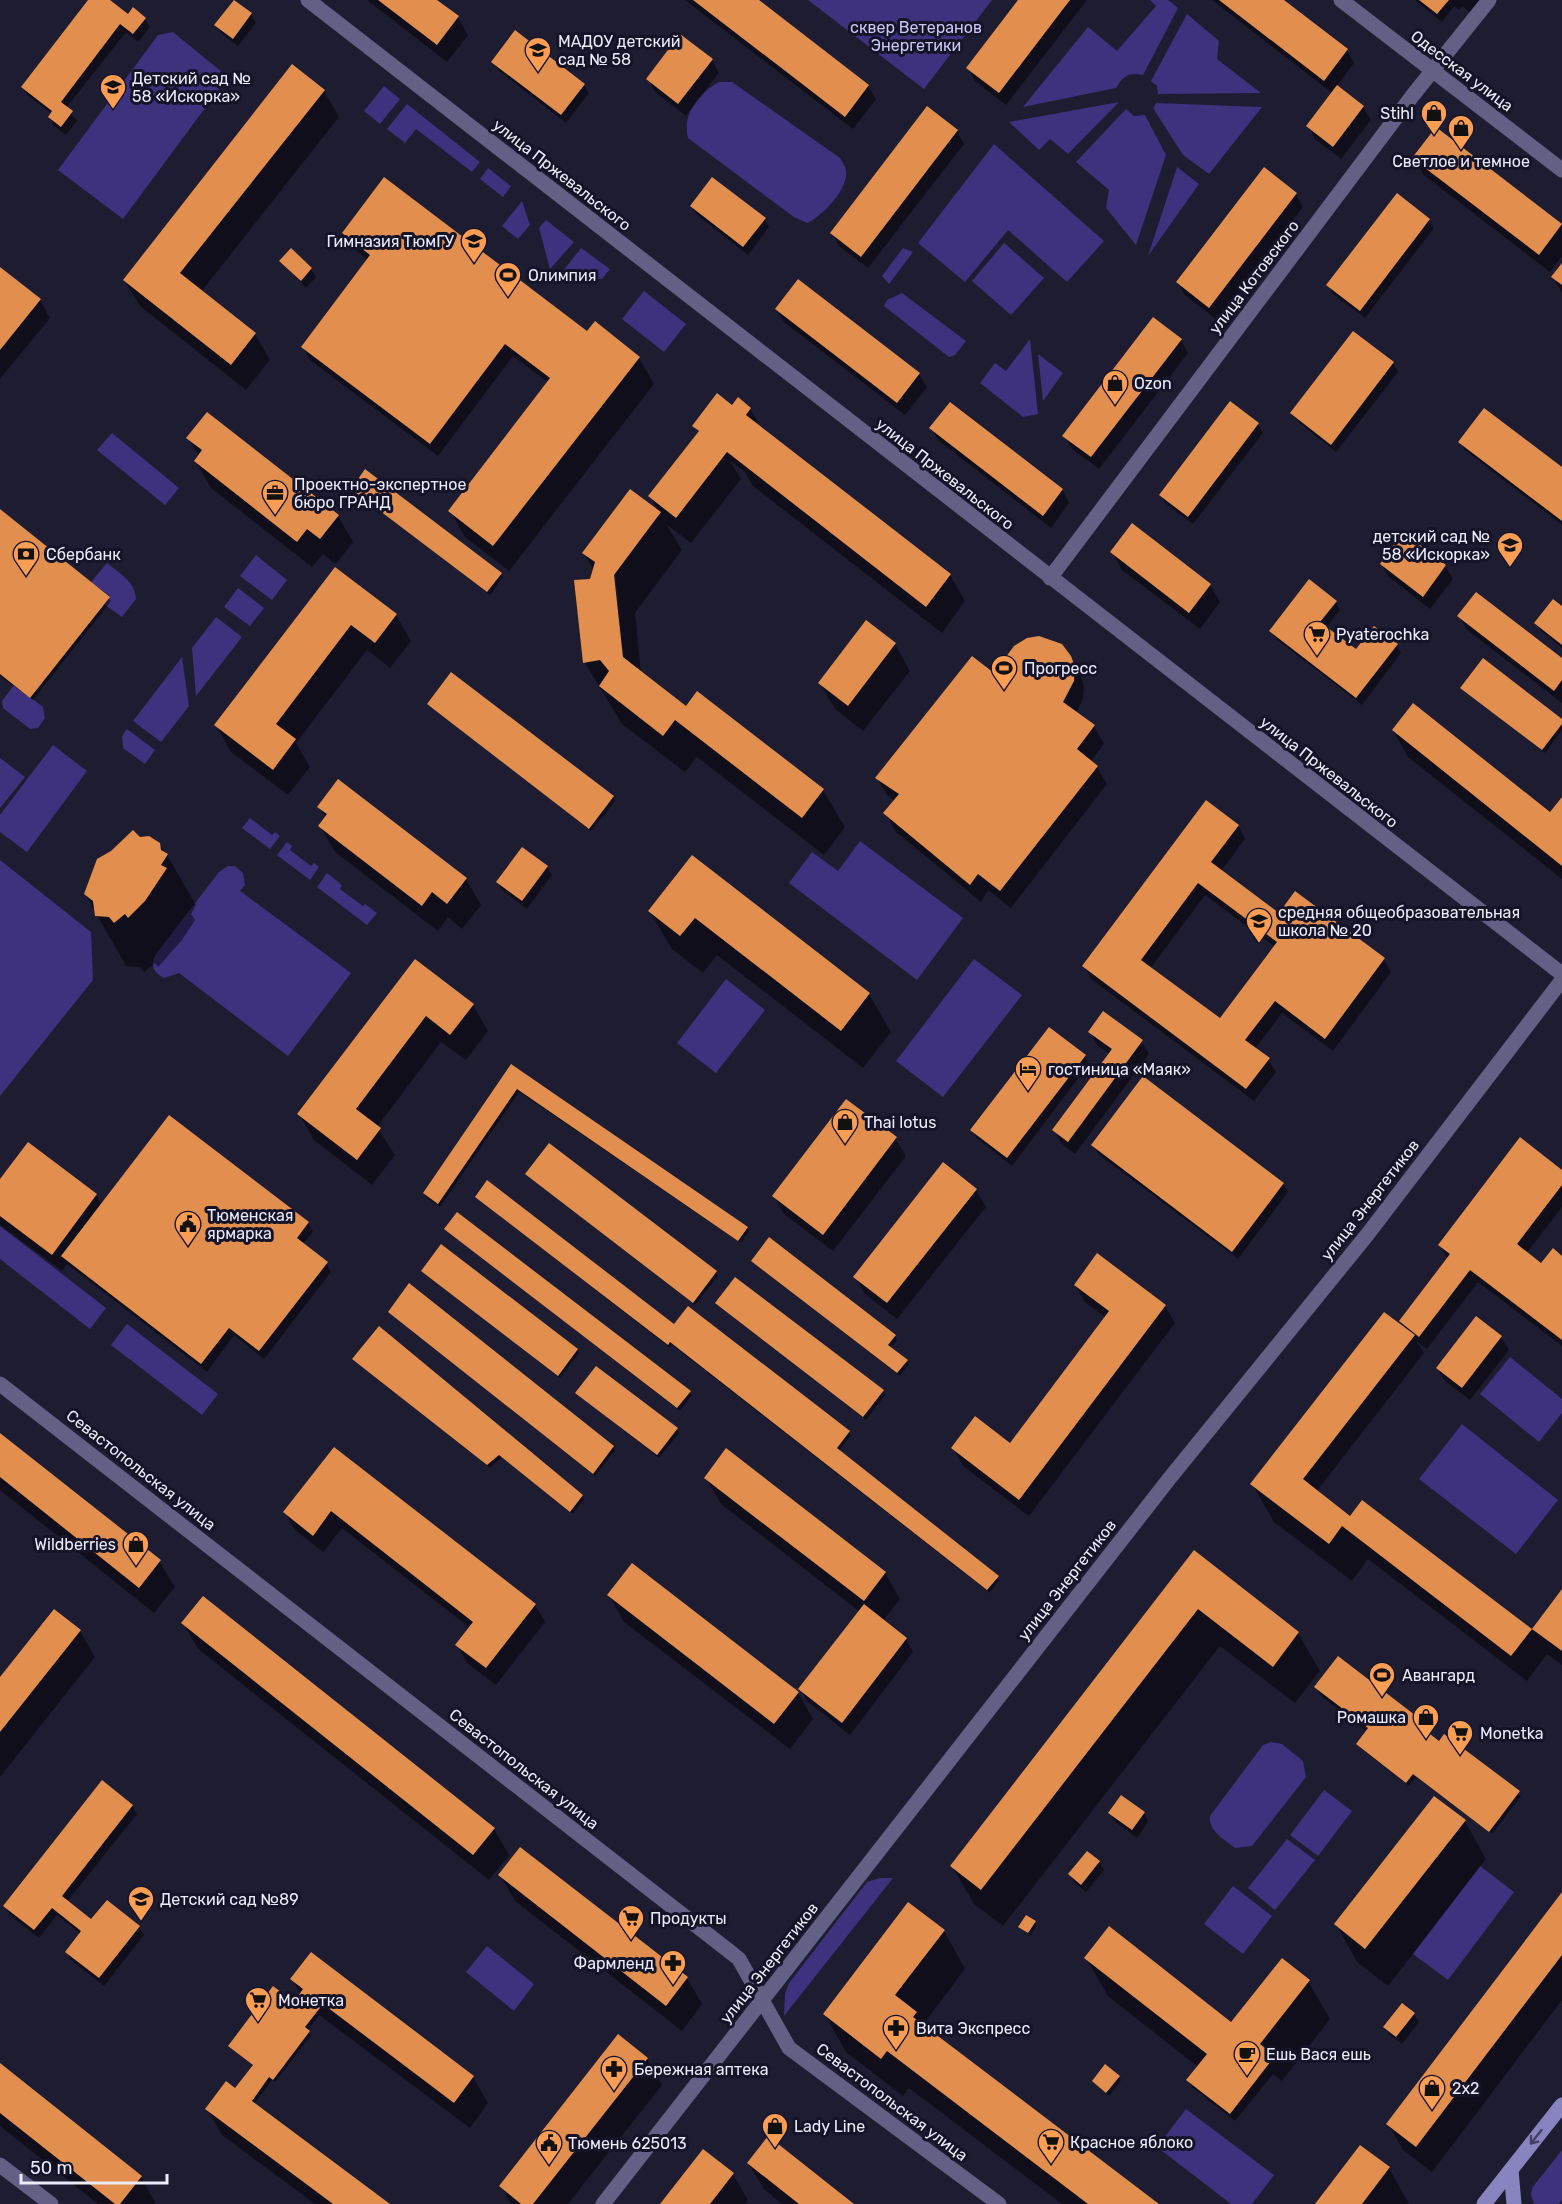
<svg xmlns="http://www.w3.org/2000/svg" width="1562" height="2204" font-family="Rubik,sans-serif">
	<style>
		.green { fill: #3e317e }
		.shadow { fill: #0007; fill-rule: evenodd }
		.building { fill: #e18e4f; fill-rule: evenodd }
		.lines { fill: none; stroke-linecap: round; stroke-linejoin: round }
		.minor { stroke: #626084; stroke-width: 15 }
		.tertiary { stroke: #626084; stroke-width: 15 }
		.secondary { stroke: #8884bf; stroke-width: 15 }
		.oneway { stroke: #434064 }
		.labels { text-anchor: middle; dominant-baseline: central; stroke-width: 6; stroke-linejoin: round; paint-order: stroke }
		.park-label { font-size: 16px; fill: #c9c8f5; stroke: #151327 }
		.poi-label { font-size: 16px; fill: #ebebfa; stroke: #151327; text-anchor: start }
		.street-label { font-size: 16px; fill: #ebebfa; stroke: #151327 }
	</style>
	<rect width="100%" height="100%" fill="#1e1c31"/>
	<path class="green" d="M808,0H992L924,89Z
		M1150,0H1168L1178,8L1143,75C1129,72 1123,76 1116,88L1023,107L1088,27L1117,51L1156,6Z
		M1187,14L1219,41L1217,59L1261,93L1158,94L1157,86L1151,81Z
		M173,32L228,77L123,219L58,170L158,35Z
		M719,82H732L840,158C842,162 846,167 846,171C849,188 822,217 807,223L794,217L688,138C682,115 698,93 719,82Z
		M384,86L400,99L380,124L364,111Z
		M1119,102L1068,154L1050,139L1039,150L1009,122Z
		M1156,103L1262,107L1209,174L1183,155L1153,108Z
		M407,104L480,162L472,172L416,129L405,143L387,129Z
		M1126,109L1134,116L1145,115L1166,155L1136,245L1106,208L1109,190L1076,162Z
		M994,144L1104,241L1067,282L1008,230L965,282L918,243Z
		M1177,167L1199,184L1148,256Z
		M488,168L511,186L503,197L480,179Z
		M522,201L530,225L518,239L502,226Z
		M546,220L574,242L550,269L539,228Z
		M1004,243L1044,278L1011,315L972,281Z
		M581,248L610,269L602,279L559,276Z
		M903,248L913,252L889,284L882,276Z
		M644,291L686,324L664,352L622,319Z
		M902,293L966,341L955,355L949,357L884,306L887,300Z
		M1030,339L1038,414L1023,417L980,383L995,363L1006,371Z
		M1038,354L1063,373L1043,401Z
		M112,433L179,488L165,505L97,450Z
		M256,555L287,580L272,600L240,576Z
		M107,563C120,574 135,581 136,599L122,617L104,604L110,596L91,582Z
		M238,588L264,608L250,626L224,607Z
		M216,617L242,637L196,696L192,648Z
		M182,657L189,706L161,742L133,721Z
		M14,685L43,707L45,718L38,728L30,729L3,708L2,701Z
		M127,729L155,750L145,764L123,748L122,736Z
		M53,745L87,771L27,852L0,832V815Z
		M0,758L25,777L0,808Z
		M250,818L272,835L275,832L280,836L270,849L242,828Z
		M860,841L963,918L917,980L789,883L812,852L838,871Z
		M287,842L292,846L290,850L311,866L314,863L319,867L310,880L277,855Z
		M0,860L91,932L93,980L0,1096Z
		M228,866H235L243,873L245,885L240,891L351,973L288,1056L179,973L164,978C153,972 150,965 156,954L219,872Z
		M327,873L342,885L340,889L363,906L365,904L377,913L367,925L317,887Z
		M974,959L1022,995L943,1097L896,1061Z
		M726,979L765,1010L716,1073L677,1043Z
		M0,1226L106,1308L90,1329L0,1259Z
		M127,1324L218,1394L202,1415L111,1345Z
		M1510,1357L1562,1399V1413L1539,1442L1480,1394Z
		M1462,1424L1558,1500L1516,1554L1419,1479Z
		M1271,1742L1282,1744L1303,1761L1306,1777L1252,1846L1235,1848C1224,1839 1208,1831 1210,1816L1263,1745Z
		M1324,1790L1352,1811L1318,1856L1290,1835Z
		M1287,1839L1315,1860L1275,1910L1248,1888Z
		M1480,1866L1514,1892L1448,1980L1413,1954Z
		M880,1878H893L784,2016L785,1994L789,1983L867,1882Z
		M1233,1886L1272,1916L1243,1954L1204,1924Z
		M487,1946L534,1984L514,2011L466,1972Z
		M1186,2109L1274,2175L1252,2204H1231L1157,2147Z
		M1562,2150V2200L1559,2204H1534L1531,2195L1532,2188Z"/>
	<path class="shadow" d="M90,0H107L128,16L145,19L150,27L138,42L126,32L66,108L77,121L66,135L54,126L50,117L52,114L27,95L23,87Z
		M367,0H435L458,18L468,35L447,62Z
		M685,0H756L868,86L876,99L853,129Z
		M1020,0H1087L1006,105L975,81L968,68Z
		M1212,0H1282L1347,50L1354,63L1336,87L1363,107L1371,120L1341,159L1315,139L1308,126L1332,93Z
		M1415,0H1494L1479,19L1462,6L1459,10L1454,6L1442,22Z
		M235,1L251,14L256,23L238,46L221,33L216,25Z
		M712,60L719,73L686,116L655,92L648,79Z
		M493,62L584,85L589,93L566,123L498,70Z
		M324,91L339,117L201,292L255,334L270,360L246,390L140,306L124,280Z
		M1436,129L1562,225V256L1550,272L1424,175L1414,158Z
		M957,131L964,144L868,268L839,246L832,233Z
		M1296,194L1303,207L1217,320L1185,295L1177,282Z
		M691,206L765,219L769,227L748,255L696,214Z
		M1429,220L1434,228L1365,318L1333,294L1328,285Z
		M343,234L587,333L639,358L654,384L509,571L465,537L450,511L549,383L513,356L438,456L310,360L303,347L368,260L351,246Z
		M281,261L311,269L316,277L306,288Z
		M1562,265V293L1553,277Z
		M0,268L40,300L50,318L0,379Z
		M798,281L919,374L927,387L905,415L784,322L776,309Z
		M1181,340L1188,353L1099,469L1072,449L1064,436Z
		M1393,363L1398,372L1336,452L1297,421L1292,413Z
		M732,407L750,409L758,422L756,424L950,575L965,601L942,633L753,486L744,471L730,461L741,479L691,543L666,524L682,550L635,613L641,673L686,708L823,790L845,827L824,855L697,757L685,772L622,724L585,663L594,571L584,553L659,512L650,496L698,433L694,426ZM612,572H615L618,603L615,600Z
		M1258,424L1263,433L1193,524L1165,503L1161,495Z
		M931,428L1062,490L1069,503L1051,528L939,441Z
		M188,438L338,516L353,542L336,564L323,554L312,567L211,488L196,462L199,457Z
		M1460,442L1562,469V525L1465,450Z
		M352,489L501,574L503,577L490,595Z
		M0,511L111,601L33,700L0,676Z
		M1404,534L1445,566L1453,579L1430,609L1389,577L1381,564Z
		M1112,552L1210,585L1220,602L1200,629L1122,570Z
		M335,569L396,615L411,641L390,668L367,650L296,743L310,767L288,795L231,752L216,725Z
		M1336,602L1340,610L1326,628L1356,651L1396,645L1401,653L1362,705L1276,639L1271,631Z
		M1562,608V648L1541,631L1536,623Z
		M1459,616L1562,660V703L1466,629Z
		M1039,638L1061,645L1080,675L1084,686L1083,699L1076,713L1094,726L1104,744L1090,762L1097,767L1107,784L1011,908L988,890L981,902L895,831L885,813L895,801L887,795L877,778Z
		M895,644L910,671L863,731L835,709L820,683Z
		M1462,688L1562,721V730L1545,753Z
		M429,704L613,797L615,801L591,831Z
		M1393,730L1550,814L1562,799V879L1408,757Z
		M319,807L466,879L481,905L462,929L448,917L438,931L335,852L320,826L326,818Z
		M1238,826L1245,839L1221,871L1279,915L1384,960L1391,972L1333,1051L1282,1013L1255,1049L1268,1059L1276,1072L1254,1101L1091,979L1084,966ZM1205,895L1275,947L1220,1021L1150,969Z
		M149,837L155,840L167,855L196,905L191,914L195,920L182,940L158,967L155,963L144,972L140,967L126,966L85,894L140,839Z
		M692,857L869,994L891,1032L863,1068L717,955L703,973L672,949L650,912Z
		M547,867L552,875L527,909L502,890L498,882Z
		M416,961L473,1005L488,1031L466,1060L441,1042L377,1127L395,1155L372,1185L314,1140L299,1114Z
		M1090,1032L1141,1041L1149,1054L1075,1154L1061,1143L1054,1130L1110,1054L1097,1045Z
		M1084,1056L1089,1064L1012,1166L977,1138L972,1130Z
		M511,1066L747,1228L749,1231L741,1243L519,1092L440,1207L426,1197L424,1193Z
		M895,1138L906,1156L833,1251L784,1214L774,1196Z
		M28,1144L96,1195L102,1205L308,1223L313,1232L302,1245L326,1263L331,1272L264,1359L234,1335L207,1372L67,1264L62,1271L0,1225V1181Z
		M1093,1146L1283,1184L1288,1192L1238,1259L1098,1154Z
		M1562,1171V1207L1526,1254L1541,1266L1562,1257V1346L1478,1282L1427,1349L1416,1341L1424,1353L1316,1492L1351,1518L1363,1502L1532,1631L1562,1592V1665L1547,1654L1527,1681L1368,1559L1352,1581L1274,1522L1252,1484L1405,1330L1401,1321L1447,1258L1440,1245Z
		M527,1175L715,1272L718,1276L695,1305Z
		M976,1190L986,1207L897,1319L865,1294L855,1277Z
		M476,1197L674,1326L849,1432L851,1435L839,1451L999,1580L990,1593L672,1345L670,1348Z
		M445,1229L689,1392L692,1395L680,1411Z
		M769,1240L895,1336L897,1340L890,1348L909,1364L900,1376L755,1264L753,1261Z
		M422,1271L577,1350L579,1353L560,1378Z
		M1075,1285L1165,1306L1175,1323L1029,1516L963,1466L953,1448L1010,1445L1106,1318L1085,1302Z
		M717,1303L883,1391L885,1395L866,1420Z
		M389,1312L613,1447L615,1450L595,1476Z
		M1501,1337L1509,1350L1470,1400L1445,1381L1438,1369Z
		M354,1360L581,1496L584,1499L573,1514L502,1457L490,1468Z
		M577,1393L676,1429L679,1433L659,1458Z
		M0,1435L159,1561L175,1587L154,1613L0,1490Z
		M334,1449L535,1605L545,1622L496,1685L467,1663L457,1645L470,1628L342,1528L323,1552L295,1530L285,1512Z
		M706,1478L885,1573L900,1599L883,1621L906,1639L913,1652L850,1735L808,1702L800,1689L860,1612L721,1504Z
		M1194,1552L1298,1633L1320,1671L1295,1703L1220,1646L1003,1926L974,1904L952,1866Z
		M609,1595L798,1693L813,1719L790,1749L624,1622Z
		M183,1623L494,1829L509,1855L489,1880L198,1649Z
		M80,1631L95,1657L0,1777V1679Z
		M1316,1687L1423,1723L1428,1731L1426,1733L1521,1796L1492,1834L1416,1777L1409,1786L1360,1748L1358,1744L1368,1732L1321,1696Z
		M132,1806L137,1814L67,1902L91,1921L139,1927L144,1935L104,1986L71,1960L67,1952L81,1934L57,1915L39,1938L9,1914L5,1906Z
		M1110,1813H1144L1148,1822L1137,1838L1114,1821Z
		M1465,1821L1486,1859L1388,1986L1357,1962L1336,1924Z
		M1099,1862L1104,1870L1086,1892L1075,1883L1070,1874Z
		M500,1875L687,1978L702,2004L682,2031L515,1901Z
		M1562,1895V2000L1432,2172L1403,2150L1388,2124Z
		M1034,1922L1037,1926L1030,1936L1020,1927Z
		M944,1931L965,1969L923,2025L1156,2204H1062L909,2088L903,2096L846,2052L825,2015Z
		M1086,1958L1233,2025L1308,1981L1330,2019L1282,2081L1273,2074L1235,2121L1193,2088L1188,2080L1198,2067L1108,1996Z
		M292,1979L473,2077L488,2103L470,2128L319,2015L307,2031L311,2035L275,2082L272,2080L254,2104L387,2204H315L222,2135L207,2109L236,2091L254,2066L230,2046L294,2004L301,1995Z
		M1402,2005L1414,2014L1419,2022L1402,2044L1390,2035L1385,2027Z
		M647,2059L662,2085L568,2204H511L501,2186Z
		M0,2065L141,2177L156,2204H98L0,2126Z
		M1119,2077L1121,2080L1109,2096L1093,2081Z
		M748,2163L852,2204H782L764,2189Z
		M1389,2168L1409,2204H1317Z
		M733,2174L748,2200L745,2204H662Z"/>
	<path class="building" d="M88,0H110L128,14L133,7L146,18L133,34L120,24L61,102L73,111L61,127L48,117L52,111L21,87Z
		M234,0L252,13L233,39L214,25Z
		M378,0H437L459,16L437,45Z
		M693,0H759L869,85L845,117Z
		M1018,0H1070L999,93L966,68Z
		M1219,0H1284L1348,49L1324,81Z
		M1419,0H1449L1437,14Z
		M515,30L585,84L561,115L491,62Z
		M680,34L713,59L678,104L646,79Z
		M292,64L325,90L180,273L256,333L231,365L123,280Z
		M1337,85L1364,106L1333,147L1306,126Z
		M927,106L958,130L861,257L830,233Z
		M1436,127L1562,224L1539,255L1412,158Z
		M1264,167L1297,193L1209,308L1176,282Z
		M384,177L587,331L595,321L640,357L493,546L448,511L550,378L505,344L430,444L301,347L370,255L342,233Z
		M712,177L766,218L743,247L690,206Z
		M1397,193L1430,219L1360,311L1326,285Z
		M291,248L312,268L301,281L279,261Z
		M1562,263V285L1551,277Z
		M0,267L41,299L0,350Z
		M798,279L920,373L897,403L775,309Z
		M1153,317L1182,339L1091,457L1062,436Z
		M1353,331L1394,362L1331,445L1290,413Z
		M717,393L732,405L738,397L751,408L746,415L951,574L926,607L727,452L676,518L648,496L699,431L692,426Z
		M1230,401L1259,423L1188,517L1159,495Z
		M950,402L1063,489L1043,516L929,428Z
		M1484,408L1562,467V521L1458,442Z
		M207,412L339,515L320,539L307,529L297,542L194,461L202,450L186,438Z
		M365,469L502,573L487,592L351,489Z
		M630,489L661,512L614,575L623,657L686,706L697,691L824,789L802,818L675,720L663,736L599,686L609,671L600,660L583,663L574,580L590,579L595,562L582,553Z
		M0,509L110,597L30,698L0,674Z
		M1132,523L1211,584L1189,613L1110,552Z
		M1403,532L1446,565L1423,597L1380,564Z
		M335,567L397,614L375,643L351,625L276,724L296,739L273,770L214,725Z
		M1309,579L1337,601L1320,622L1356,649L1374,626L1398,644L1356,698L1269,631Z
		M1476,592L1562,658V680L1554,691L1457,616Z
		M1553,599L1562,606V645L1534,623Z
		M866,620L896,643L848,706L818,683Z
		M1039,636L1062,644L1071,656L1075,667L1074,681L1063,702L1095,725L1077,749L1098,766L1000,891L978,874L970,885L883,813L899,794L875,778L972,656L994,673L1014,646L1027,638Z
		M1483,658L1562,719V724L1542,750L1460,688Z
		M451,672L614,796L589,829L427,704Z
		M1413,703L1550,812L1562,797V866L1392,730Z
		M338,779L467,878L447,904L432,892L422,906L318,826L327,814L317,807Z
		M1206,800L1239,825L1211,862L1279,913L1295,891L1385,958L1325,1039L1275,1001L1245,1040L1270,1058L1246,1089L1082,966ZM1198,883L1277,942L1220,1018L1141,960Z
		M133,830L140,837L149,836L160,843L161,850L168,854L161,865L167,868L145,901L128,918L125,914L114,923L109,917L95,916L93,901L84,894L97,859L111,851Z
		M522,847L548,866L522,901L496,882Z
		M692,855L870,993L841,1031L695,918L680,936L648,911Z
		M415,959L474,1004L450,1035L426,1016L356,1109L381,1128L357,1160L297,1114Z
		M1103,1011L1143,1040L1068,1142L1052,1130L1112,1049L1088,1032Z
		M1049,1027L1086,1055L1007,1158L970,1130Z
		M511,1064L748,1227L738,1241L517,1089L438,1204L423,1193Z
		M1143,1076L1284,1183L1232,1252L1091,1145Z
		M846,1099L897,1137L823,1235L772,1196Z
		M169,1115L309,1222L297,1238L328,1262L259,1351L229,1328L201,1364L61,1256Z
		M1520,1137L1562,1170V1185L1517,1244L1541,1263L1553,1248L1562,1256V1340L1470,1270L1419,1337L1399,1321L1450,1254L1438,1245Z
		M28,1142L97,1194L52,1255L0,1216V1179Z
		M549,1143L717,1271L693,1303L525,1174Z
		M943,1162L977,1189L887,1303L853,1277Z
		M487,1180L674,1324L688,1306L850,1431L837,1448L999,1576L987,1590L670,1342L668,1345L475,1197Z
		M457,1212L691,1391L677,1408L444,1229Z
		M769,1237L896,1335L888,1345L908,1360L897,1373L751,1261Z
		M441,1244L578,1349L558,1376L421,1271Z
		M1097,1253L1166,1305L1019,1500L951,1448L975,1416L1010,1443L1109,1311L1074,1285Z
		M735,1277L884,1390L863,1417L715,1303Z
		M409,1283L614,1446L593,1474L388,1312Z
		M1384,1312L1415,1335L1303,1479L1350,1516L1362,1500L1532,1629L1511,1656L1342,1526L1329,1544L1250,1484Z
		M1476,1316L1502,1336L1462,1388L1436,1368Z
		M379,1326L583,1495L570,1512L499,1455L487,1465L352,1359Z
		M596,1366L678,1428L657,1455L575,1393Z
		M0,1433L161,1560L139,1588L0,1477Z
		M334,1447L536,1604L486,1668L455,1645L473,1622L331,1511L313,1536L283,1512Z
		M726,1448L886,1572L864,1601L704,1478Z
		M1194,1550L1299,1632L1273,1667L1198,1609L981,1890L950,1866Z
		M632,1563L799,1692L774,1724L607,1595Z
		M1562,1589V1651L1532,1629Z
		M203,1596L495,1828L473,1855L181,1623Z
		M864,1604L907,1638L842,1723L798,1689Z
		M54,1609L81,1630L0,1732V1677Z
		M1338,1656L1424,1722L1421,1727L1439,1741L1444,1734L1520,1791L1489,1832L1413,1774L1406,1783L1356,1744L1368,1728L1314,1687Z
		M102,1780L133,1805L62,1896L91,1919L107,1900L140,1926L99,1978L65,1952L81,1931L52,1908L34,1930L3,1906Z
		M1121,1795L1145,1812L1132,1830L1108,1813Z
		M1434,1796L1466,1820L1365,1949L1334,1924Z
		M520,1847L688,1977L666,2006L498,1875Z
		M1087,1851L1100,1861L1081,1885L1068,1874Z
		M1562,1892V1955L1416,2147L1386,2124Z
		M908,1902L945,1930L895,1995L917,2012L913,2017L1159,2204H1088L887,2051L881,2059L823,2014Z
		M1026,1915L1036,1921L1028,1933L1018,1927Z
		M1109,1926L1231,2022L1282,1958L1310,1980L1260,2044L1275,2056L1230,2114L1186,2080L1207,2054L1084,1958Z
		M311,1952L474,2076L454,2103L323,2004L305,2027L310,2031L273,2080L269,2077L252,2101L390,2204H333L205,2109L226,2081L235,2088L253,2065L228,2046L273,1986L294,2002L303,1989L290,1979Z
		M1402,2003L1415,2013L1396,2037L1383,2027Z
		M618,2034L648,2058L533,2204H521L499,2186Z
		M0,2063L142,2176L120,2204H115L0,2113Z
		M1105,2064L1120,2076L1106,2093L1092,2081Z
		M768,2136L854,2204H799L747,2163Z
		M1360,2145L1390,2167L1362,2204H1315Z
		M703,2149L734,2173L717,2195L710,2204H660Z"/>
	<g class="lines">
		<path class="minor" d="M308,0L1562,974
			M1050,578L1413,95L1489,0
			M0,2165L51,2204"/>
		<path class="tertiary" d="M1341,0L1562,170
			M0,1384L729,1951L739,1959L789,2048L999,2204
			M603,2204L1169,1479L1367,1235L1562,980"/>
		<path class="secondary" d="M1511,2170L1514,2204
			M1484,2204L1562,2105"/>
	</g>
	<defs><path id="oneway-shaft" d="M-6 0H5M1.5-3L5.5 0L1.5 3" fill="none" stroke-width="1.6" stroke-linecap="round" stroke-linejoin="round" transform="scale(1.5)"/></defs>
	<use class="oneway" href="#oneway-shaft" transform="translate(1536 2137) rotate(128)"/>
	<defs>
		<g id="school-pin" transform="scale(1.35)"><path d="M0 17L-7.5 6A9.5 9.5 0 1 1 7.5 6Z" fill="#fc9d54" stroke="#151327"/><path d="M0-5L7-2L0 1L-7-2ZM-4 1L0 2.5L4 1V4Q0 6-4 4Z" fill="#111"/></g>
		<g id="shop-pin" transform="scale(1.35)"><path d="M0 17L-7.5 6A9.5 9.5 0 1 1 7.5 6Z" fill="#fc9d54" stroke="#151327"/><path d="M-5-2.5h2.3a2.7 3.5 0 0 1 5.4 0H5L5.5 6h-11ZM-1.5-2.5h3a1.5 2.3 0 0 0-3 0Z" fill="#111"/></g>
		<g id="stadium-pin" transform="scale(1.35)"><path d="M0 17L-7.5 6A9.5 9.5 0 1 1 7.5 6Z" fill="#fc9d54" stroke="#151327"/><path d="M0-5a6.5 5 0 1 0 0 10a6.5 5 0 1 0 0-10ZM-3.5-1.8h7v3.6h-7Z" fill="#111"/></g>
		<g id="office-pin" transform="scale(1.35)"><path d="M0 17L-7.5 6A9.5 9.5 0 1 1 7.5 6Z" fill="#fc9d54" stroke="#151327"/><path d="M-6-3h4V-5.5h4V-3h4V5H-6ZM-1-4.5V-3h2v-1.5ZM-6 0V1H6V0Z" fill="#111"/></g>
		<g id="bank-pin" transform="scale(1.35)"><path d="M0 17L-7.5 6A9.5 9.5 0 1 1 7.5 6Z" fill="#fc9d54" stroke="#151327"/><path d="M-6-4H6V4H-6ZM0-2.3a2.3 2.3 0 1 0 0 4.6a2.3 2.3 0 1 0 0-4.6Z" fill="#111"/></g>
		<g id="supermarket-pin" transform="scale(1.35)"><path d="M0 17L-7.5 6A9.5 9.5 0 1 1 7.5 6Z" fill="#fc9d54" stroke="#151327"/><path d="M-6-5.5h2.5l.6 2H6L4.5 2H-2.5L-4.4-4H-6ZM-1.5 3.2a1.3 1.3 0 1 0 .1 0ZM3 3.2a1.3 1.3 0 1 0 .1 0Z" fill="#111"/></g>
		<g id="hotel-pin" transform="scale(1.35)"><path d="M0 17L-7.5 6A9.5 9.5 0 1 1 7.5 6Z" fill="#fc9d54" stroke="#151327"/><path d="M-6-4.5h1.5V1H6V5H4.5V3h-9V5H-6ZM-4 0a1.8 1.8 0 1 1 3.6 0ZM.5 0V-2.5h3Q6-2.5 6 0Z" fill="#111"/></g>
		<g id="civic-pin" transform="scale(1.35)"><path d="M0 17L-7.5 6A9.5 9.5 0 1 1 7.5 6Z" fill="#fc9d54" stroke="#151327"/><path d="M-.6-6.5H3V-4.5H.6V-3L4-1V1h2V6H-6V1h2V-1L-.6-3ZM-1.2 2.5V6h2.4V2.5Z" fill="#111"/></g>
		<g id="pharmacy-pin" transform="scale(1.35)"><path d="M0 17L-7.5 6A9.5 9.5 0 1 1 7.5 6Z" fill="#fc9d54" stroke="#151327"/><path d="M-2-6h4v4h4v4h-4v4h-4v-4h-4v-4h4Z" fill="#111"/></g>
		<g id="cafe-pin" transform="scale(1.35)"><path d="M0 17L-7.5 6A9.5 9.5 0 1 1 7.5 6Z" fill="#fc9d54" stroke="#151327"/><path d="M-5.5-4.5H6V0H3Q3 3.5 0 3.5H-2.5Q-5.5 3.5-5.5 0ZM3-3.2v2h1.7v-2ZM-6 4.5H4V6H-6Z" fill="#111"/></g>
	</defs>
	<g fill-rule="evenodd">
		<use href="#school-pin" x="538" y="50"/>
		<use href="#school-pin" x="113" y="87"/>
		<use href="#shop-pin" x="1434" y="113"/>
		<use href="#shop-pin" x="1461" y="128"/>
		<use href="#school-pin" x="474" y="241"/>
		<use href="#stadium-pin" x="508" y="275"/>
		<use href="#shop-pin" x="1115" y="383"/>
		<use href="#office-pin" x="275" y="493"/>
		<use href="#school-pin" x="1510" y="545"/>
		<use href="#bank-pin" x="26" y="554"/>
		<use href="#supermarket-pin" x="1317" y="634"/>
		<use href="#stadium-pin" x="1004" y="668"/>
		<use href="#school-pin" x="1259" y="921"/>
		<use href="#hotel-pin" x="1028" y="1069"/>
		<use href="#shop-pin" x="845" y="1122"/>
		<use href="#civic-pin" x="188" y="1224"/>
		<use href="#shop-pin" x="136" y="1544"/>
		<use href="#stadium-pin" x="1382" y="1675"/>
		<use href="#shop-pin" x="1426" y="1717"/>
		<use href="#supermarket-pin" x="1460" y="1733"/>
		<use href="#school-pin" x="141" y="1899"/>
		<use href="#supermarket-pin" x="631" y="1918"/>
		<use href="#pharmacy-pin" x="673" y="1963"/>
		<use href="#supermarket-pin" x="258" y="2000"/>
		<use href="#pharmacy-pin" x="896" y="2028"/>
		<use href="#cafe-pin" x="1247" y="2054"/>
		<use href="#pharmacy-pin" x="614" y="2069"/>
		<use href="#shop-pin" x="1432" y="2088"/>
		<use href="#shop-pin" x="775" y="2126"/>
		<use href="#supermarket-pin" x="1051" y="2142"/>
		<use href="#civic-pin" x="549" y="2143"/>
	</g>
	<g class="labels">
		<g class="park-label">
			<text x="916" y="27">сквер Ветеранов<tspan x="916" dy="18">Энергетики</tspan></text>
		</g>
		<g class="poi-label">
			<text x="558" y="41">МАДОУ детский<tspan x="558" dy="18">сад № 58</tspan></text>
			<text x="132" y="78">Детский сад №<tspan x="132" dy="18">58 «Искорка»</tspan></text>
			<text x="1414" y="113" text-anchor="end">Stihl</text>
			<text x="1461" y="161" text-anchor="middle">Светлое и темное</text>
			<text x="454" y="241" text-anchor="end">Гимназия ТюмГУ</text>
			<text x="528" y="275">Олимпия</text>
			<text x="1134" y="383">Ozon</text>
			<text x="294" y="484">Проектно-экспертное<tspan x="294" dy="18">бюро ГРАНД</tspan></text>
			<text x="1490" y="536" text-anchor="end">детский сад №<tspan x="1490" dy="18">58 «Искорка»</tspan></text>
			<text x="46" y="554">Сбербанк</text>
			<text x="1336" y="634">Pyaterochka</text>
			<text x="1024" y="668">Прогресс</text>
			<text x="1278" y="912">средняя общеобразовательная<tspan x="1278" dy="18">школа № 20</tspan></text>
			<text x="1048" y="1069">гостиница «Маяк»</text>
			<text x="864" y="1122">Thai lotus</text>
			<text x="207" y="1215">Тюменская<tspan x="207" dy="18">ярмарка</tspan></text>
			<text x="116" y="1544" text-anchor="end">Wildberries</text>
			<text x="1402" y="1675">Авангард</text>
			<text x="1406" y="1717" text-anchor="end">Ромашка</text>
			<text x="1480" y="1733">Monetka</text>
			<text x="160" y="1899">Детский сад №89</text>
			<text x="650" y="1918">Продукты</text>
			<text x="654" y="1963" text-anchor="end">Фармленд</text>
			<text x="278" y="2000">Монетка</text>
			<text x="916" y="2028">Вита Экспресс</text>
			<text x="1266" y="2054">Ешь Вася ешь</text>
			<text x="634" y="2069">Бережная аптека</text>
			<text x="1452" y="2088">2х2</text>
			<text x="794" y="2126">Lady Line</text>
			<text x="1070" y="2142">Красное яблоко</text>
			<text x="568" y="2143">Тюмень 625013</text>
		</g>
		<g class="street-label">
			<text transform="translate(1462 71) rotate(37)">Одесская улица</text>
			<text transform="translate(562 175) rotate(38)">улица Пржевальского</text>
			<text transform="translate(1254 277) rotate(-53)">улица Котовского</text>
			<text transform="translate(945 474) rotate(38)">улица Пржевальского</text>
			<text transform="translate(1329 772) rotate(38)">улица Пржевальского</text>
			<text transform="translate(1370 1200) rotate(-52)">улица Энергетиков</text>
			<text transform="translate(141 1470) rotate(38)">Севастопольская улица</text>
			<text transform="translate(1067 1580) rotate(-52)">улица Энергетиков</text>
			<text transform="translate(524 1769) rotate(38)">Севастопольская улица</text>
			<text transform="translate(769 1963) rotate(-52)">улица Энергетиков</text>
			<text transform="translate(892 2102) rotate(37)">Севастопольская улица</text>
		</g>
	</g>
	<path d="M21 2174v9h146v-9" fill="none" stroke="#ebebfa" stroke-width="3"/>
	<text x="30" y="2174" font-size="18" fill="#ebebfa" stroke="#151327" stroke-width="4.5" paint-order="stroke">50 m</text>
</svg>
